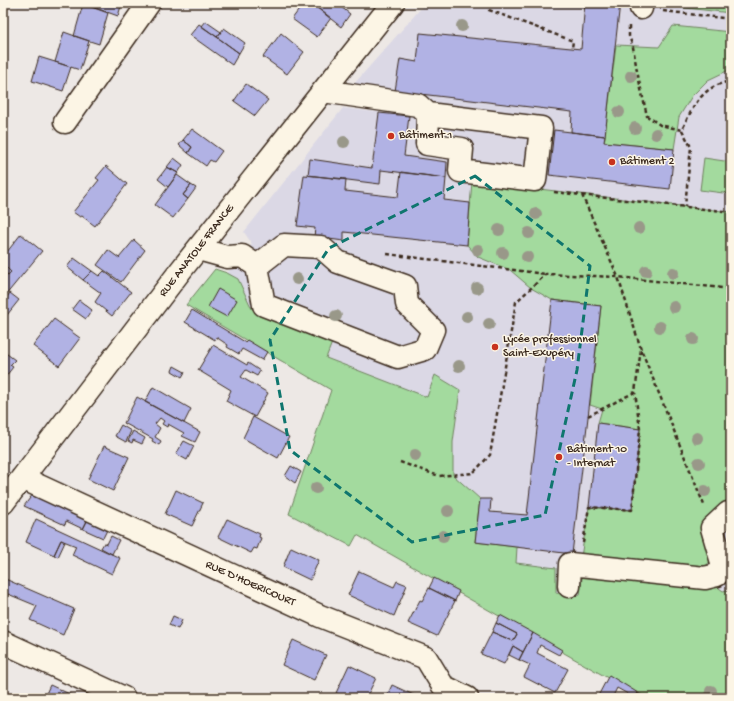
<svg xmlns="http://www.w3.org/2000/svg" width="734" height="701" font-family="'Gochi Hand',sans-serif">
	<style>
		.built { fill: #dbd8e5 }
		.green { fill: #a3da9e; stroke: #6f825e }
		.building { fill: #b1b2e4; stroke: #3b2a1e }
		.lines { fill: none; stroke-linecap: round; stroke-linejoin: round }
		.minor-casing { stroke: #3b2a1e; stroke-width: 25 }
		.path { stroke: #3b2a1e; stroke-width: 2.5; stroke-dasharray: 4 3; stroke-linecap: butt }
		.minor { stroke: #fcf5e5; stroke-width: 22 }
		.tree { fill: #999889 }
		.marked { fill: none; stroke: #0f766e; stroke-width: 3; stroke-dasharray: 8 5; stroke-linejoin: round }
		.poi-dot { fill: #c8321e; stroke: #fcf5e5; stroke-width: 1.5 }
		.labels { text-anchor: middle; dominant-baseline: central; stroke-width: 3; stroke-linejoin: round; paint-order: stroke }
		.poi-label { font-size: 12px; fill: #3b2a1e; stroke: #fcf5e5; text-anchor: start }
		.street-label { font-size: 12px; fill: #3b2a1e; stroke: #fcf5e5 }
	</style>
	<rect width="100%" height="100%" fill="#ede8e5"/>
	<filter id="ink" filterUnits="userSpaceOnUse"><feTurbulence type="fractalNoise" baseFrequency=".025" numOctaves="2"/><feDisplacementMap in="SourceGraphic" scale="8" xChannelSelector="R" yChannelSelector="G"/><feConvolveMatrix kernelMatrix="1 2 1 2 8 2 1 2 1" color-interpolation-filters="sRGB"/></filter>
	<g filter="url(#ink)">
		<path class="built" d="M462,3H731V698L357,535L351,546L289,514L331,390L186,305L215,269L227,273L252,244L244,232L343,108L384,113L387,89L354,84L422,7L461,9Z"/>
		<path class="green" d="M659,3H731V13L658,5Z
			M673,26L731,32V69L708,80L692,96L679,117L674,149L604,142L616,45L659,47Z
			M704,158L731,162V194L700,190Z
			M472,181L731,212V505L709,519L702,533L711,560L701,572L581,557L589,507L631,510L640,429L598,423L602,409L590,405L601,306L552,300L531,288L510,270L478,257L467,245Z
			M215,269L227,273L238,279L252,309L333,340L326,358L427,397L435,375L460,390L453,442V475L480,499L475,542L517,547L516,563L556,568V593L580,595L583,570L715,585L723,591L731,589V698H643L357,535L351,546L289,514L331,390L186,305Z"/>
		<path class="building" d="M95,3H122L118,16L93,7Z
			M304,3H311L331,18L317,37L292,19Z
			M311,3H336L350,14L341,27Z
			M585,3H620L605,136L571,132L572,112L395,91L400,59L417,62L420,33L581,49Z
			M83,4L108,13L99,44L74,36Z
			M205,21L221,32L217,37L201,26Z
			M199,24L239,53L232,65L190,35Z
			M224,28L245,43L239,53L217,37Z
			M64,32L89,41L80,70L55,62Z
			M281,33L304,52L287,74L263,57Z
			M39,57L71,67L63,91L32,81Z
			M246,84L268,100L255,116L234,101Z
			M379,113L409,116L404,156L447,162L446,178L381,170L380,184L308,175L310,159L372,168Z
			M192,129L222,151L214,162L210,160L206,166L188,153L192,147L183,140Z
			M554,130L605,136L604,142L674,149L670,189L549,175Z
			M183,140L192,147L188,153L179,145Z
			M174,158L183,165L178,173L167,167Z
			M106,166L127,184L95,226L82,216L80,217L73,212L99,180L96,178Z
			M167,167L178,173L168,187L158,179Z
			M401,172L446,178L444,200L470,203L467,245L344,232V241L314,237L315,228L297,226L304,175L346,179L345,191L398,197Z
			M177,175L191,185L183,195L188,199L173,218L155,205Z
			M191,185L196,188L188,199L183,195Z
			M21,234L42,251L5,296L3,294V271L8,275L11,272L3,264V257Z
			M134,240L145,250L121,282L97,265L108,250L119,258Z
			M74,258L92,271L83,280L67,267Z
			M5,266L11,272L8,275L3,271Z
			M92,271L99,276L104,271L131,292L112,316L95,302L101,293L83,280Z
			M218,289L237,300L227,317L208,307Z
			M10,293L19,300L7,315L3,312V302Z
			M79,300L92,310L86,319L72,309Z
			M552,300L601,306L572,554L475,542L480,499H491L490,512L527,515Z
			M192,310L245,342L247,340L267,352L262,360L242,349L239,354L227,347L228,345L216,337L215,340L185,322Z
			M54,319L80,338L59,366L33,346Z
			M213,345L247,365L248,363L260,371L257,376L246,370L241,377L268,393L255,417L226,401L231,390L198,370Z
			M3,351L15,360L10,365L13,367L3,380Z
			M174,366L185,372L182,377L172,371Z
			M153,387L191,409L184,423L145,402Z
			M137,397L200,432L195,442L182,436L184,433L168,424L167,427L162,424L164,421L160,418L155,424L160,428L155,437L161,441L159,445L152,441L153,439L124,423Z
			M253,417L289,437L278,458L243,438Z
			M598,423L640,429L632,510L589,507Z
			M121,425L131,431L126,442L115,436Z
			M133,431L145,438L142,444L133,440L132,443L128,441Z
			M184,441L194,446L187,460L176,454Z
			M104,446L129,457L113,491L88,479Z
			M291,466L301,472L295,483L285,476Z
			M176,490L203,503L192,526L165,514Z
			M33,494L88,519L83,529L66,521L65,525L24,506Z
			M36,519L120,558L112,574L72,555L76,546L61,540L54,555L26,542Z
			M88,519L108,528L103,538L83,529Z
			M227,519L260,534L259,537L261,538L257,549L254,548L251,553L218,537Z
			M111,536L119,540L112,554L101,548L104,543L107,544Z
			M61,540L65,542L58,557L54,555Z
			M291,547L319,560L310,580L283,567Z
			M359,571L394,587L397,581L407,585L394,616L348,595Z
			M3,578L74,609L63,635L30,620L37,606L8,594L3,606Z
			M434,578L459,591L455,601L429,588Z
			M429,588L455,601L437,636L408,623L420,600L422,601Z
			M500,615L533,633L523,652L513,646L504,664L481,654L492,632L513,641L517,634L496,623Z
			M173,616L182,620L178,629L169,625Z
			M496,623L517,634L513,641L492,632Z
			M533,633L562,650L559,655L540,645L537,653L568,669L555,693L524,677L530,665L519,660Z
			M293,640L326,655L314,680L282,665Z
			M513,646L523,652L519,660L509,655Z
			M349,665L376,678L366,698H346L336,693Z
			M609,675L638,693L635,698L617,688L612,698H597Z
			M50,685L78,698H44Z
			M392,685L420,698H386Z
			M638,693L647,698H635Z"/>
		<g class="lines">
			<g class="minor-casing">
				<path id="minor" d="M641,8L642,3
					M323,91L418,105L428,114L541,128L535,180L460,171L462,149L427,144L428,114
					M65,122L149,3
					M198,249L227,257L242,256L257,266L264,305L398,357L425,349L433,330L407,304L405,286L338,262L321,247L284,245L257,266
					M22,478L320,616L426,658L443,686L467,698
					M3,503L181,270L393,3
					M569,586L570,564L705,578L717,575L723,566L712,528L728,513H731
					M3,642L124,698"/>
			</g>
			<path class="path" d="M490,3L489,10L573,41L572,48
				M595,3L619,6
				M663,11L731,19
				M629,26V36L633,47L637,71L647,116L660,125L682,130C693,106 702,86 731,81
				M682,130L691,147L685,206
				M554,192L731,212
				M582,195L618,277L641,349L704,505
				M387,254L545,274
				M588,416L635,392L641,349
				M400,462L439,476L473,473L490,455L516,302L546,274L618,277L731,289
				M583,543L589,507L632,510L640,429L635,392"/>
			<use href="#minor" class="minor"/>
		</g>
		<g class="tree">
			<circle cx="462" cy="26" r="6"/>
			<circle cx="631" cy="76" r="6"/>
			<circle cx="619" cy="112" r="6"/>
			<circle cx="635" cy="128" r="6"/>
			<circle cx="656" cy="134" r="6"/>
			<circle cx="344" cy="142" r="6"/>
			<circle cx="536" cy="214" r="6"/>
			<circle cx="639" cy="228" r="6"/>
			<circle cx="499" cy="230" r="6"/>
			<circle cx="529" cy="233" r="6"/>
			<circle cx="478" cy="250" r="6"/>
			<circle cx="503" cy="253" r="6"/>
			<circle cx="527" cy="257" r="6"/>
			<circle cx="646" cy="271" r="6"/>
			<circle cx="673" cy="273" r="6"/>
			<circle cx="297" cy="279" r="6"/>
			<circle cx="477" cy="288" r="6"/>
			<circle cx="674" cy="307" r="6"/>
			<circle cx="336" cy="316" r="6"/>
			<circle cx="467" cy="317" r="6"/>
			<circle cx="489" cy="324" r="6"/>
			<circle cx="660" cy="327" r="6"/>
			<circle cx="693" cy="339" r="6"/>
			<circle cx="459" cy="366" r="6"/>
			<circle cx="697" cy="438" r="6"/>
			<circle cx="415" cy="455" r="6"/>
			<circle cx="699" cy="463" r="6"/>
			<circle cx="316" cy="488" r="6"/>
			<circle cx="705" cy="491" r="6"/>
			<circle cx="448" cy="511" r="6"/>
			<circle cx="443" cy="536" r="6"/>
			<circle cx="711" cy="691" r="6"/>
		</g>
	</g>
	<path class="marked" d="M475,176L590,266L577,370L545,515L412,542L290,450L270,340L329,248Z"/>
	<g class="poi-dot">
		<circle cx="391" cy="136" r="4"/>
		<circle cx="612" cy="162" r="4"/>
		<circle cx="495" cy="347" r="4"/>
		<circle cx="559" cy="457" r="4"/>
	</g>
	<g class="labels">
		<g class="poi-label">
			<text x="399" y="136">Bâtiment 1</text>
			<text x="620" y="162">Bâtiment 2</text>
			<text x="503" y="340">Lycée professionnel<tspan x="503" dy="14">Saint-Exupéry</tspan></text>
			<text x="567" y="450">Bâtiment 10<tspan x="567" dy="14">- Internat</tspan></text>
		</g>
		<g class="street-label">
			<text transform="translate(197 251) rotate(-52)">RUE ANATOLE FRANCE</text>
			<text transform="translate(250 584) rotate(24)">RUE D'HOERICOURT</text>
		</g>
	</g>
	<rect width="734" height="701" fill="none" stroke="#fcf5e5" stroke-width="16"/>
	<rect x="8" y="8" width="718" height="685" fill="none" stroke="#3b2a1e" stroke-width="1.5" filter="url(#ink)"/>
</svg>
